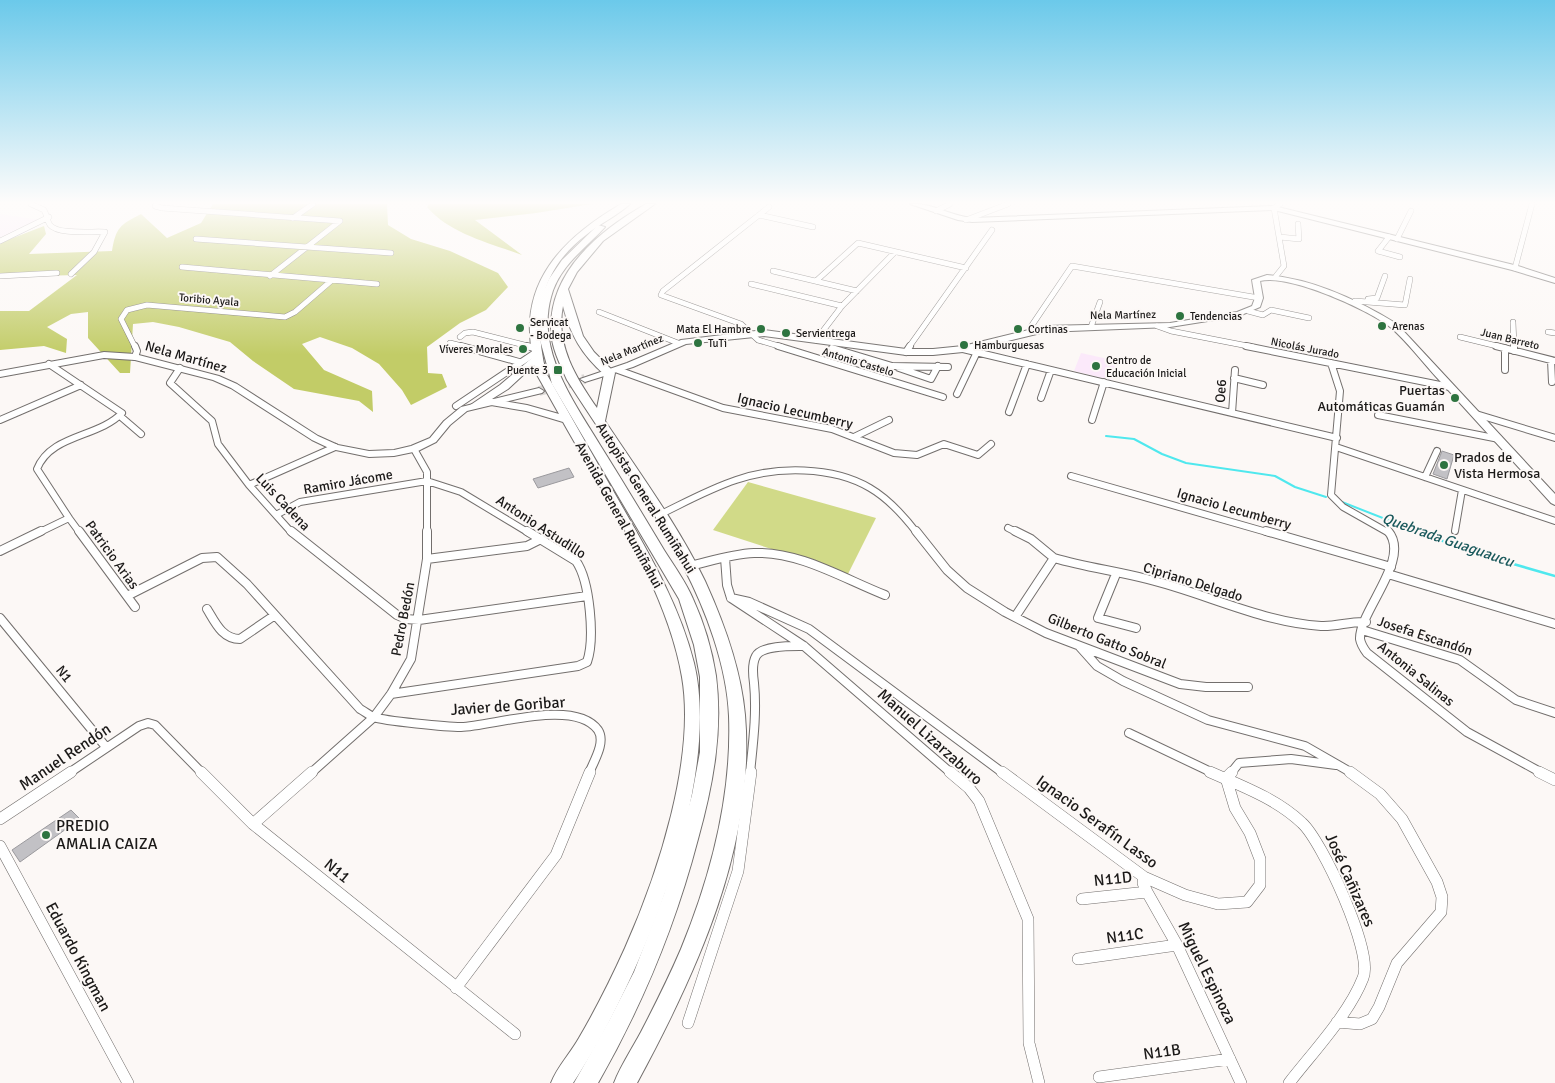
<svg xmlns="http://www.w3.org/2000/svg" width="1555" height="1083" font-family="Signika,sans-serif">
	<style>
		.education { fill: #fbe9fa }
		.green { fill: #d1da88 }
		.forest { fill: #c2cc67 }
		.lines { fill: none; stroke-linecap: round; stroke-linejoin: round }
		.stream-far1 { stroke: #4fe8ee; stroke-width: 2 }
		.stream { stroke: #4fe8ee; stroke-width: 2.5 }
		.building { fill: #c2c1c5; stroke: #9b9a9e }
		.secondary-tunnel { stroke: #dad7d5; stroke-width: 10; stroke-dasharray: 10 5; stroke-linecap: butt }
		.street-far3-casing { stroke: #736f6d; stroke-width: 6 }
		.street-far2-casing { stroke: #736f6d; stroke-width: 8 }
		.street-far1-casing { stroke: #736f6d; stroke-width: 10 }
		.street-casing { stroke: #736f6d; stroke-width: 12 }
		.secondary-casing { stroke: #736f6d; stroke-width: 2 }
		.primary-casing { stroke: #736f6d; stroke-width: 2 }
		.highway-casing { stroke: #736f6d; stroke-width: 2 }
		.street-far3 { stroke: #fff; stroke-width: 5 }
		.street-far2 { stroke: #fff; stroke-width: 6 }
		.street-far1 { stroke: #fff; stroke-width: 8 }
		.street { stroke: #fff; stroke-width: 11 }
		.secondary { fill: #fff; fill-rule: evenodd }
		.primary { fill: #fff; fill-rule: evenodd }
		.highway { fill: #fff; fill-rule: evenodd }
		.poi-dot { fill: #2e7440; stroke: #fcf8f6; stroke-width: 2 }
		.labels { text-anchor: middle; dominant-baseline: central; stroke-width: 4; stroke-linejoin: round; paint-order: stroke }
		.far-street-label { font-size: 11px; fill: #1b1918; stroke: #fcf8f6 }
		.far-poi-label { font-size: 11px; fill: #1b1918; stroke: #fcf8f6; text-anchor: start }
		.street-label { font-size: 14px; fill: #1b1918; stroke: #fcf8f6 }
		.poi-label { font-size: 14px; fill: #1b1918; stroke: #fcf8f6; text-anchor: end }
		.water-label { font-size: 15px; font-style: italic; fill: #1a595c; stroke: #fcf8f6 }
		.near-street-label { font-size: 16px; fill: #1b1918; stroke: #fcf8f6 }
		.near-poi-label { font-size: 16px; fill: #1b1918; stroke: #fcf8f6; text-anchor: start }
	</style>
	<rect width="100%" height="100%" fill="#fcf8f6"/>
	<path class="education" d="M0,214L40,220L0,238Z
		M1081,353L1117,361L1111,380L1074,371Z"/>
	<path class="green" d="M748,482L876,518L848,574L713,530Z"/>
	<path class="forest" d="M213,204H387L388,225L411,239L450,251L498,273L508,287L486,310L460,323L427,347L428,373L442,374L447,387L411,405L402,390L379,364L352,348L320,337L302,344L324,370L372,391L373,412L359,401L294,389L253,361L230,342L179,327L153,322L133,324L130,373H120L88,338V312L71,314L47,327L67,339L66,353L44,346L0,350V311H29L77,275L0,277V243L44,226L46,234L29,254L112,251C116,227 120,225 141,214L167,238L201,223Z
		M429,204H592L536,213L475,220L522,255C490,243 450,234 427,207Z"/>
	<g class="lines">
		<path class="stream-far1" d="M1106,436L1134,439L1162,454L1186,463L1275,476L1295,487L1326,497
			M1342,502L1421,533"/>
		<path class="stream" d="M1418,531L1468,551L1555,576"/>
	</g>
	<path class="building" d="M1442,451L1454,455L1447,479L1433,474Z
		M569,468L574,477L538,488L533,479Z
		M71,810L80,819L20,862L12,850Z"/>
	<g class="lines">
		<path class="secondary-tunnel" d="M539,391L585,379"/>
		<g class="street-far3-casing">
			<path id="street-far3" d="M31,204L44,210C47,215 47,221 50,225C58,235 93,231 105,232L94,252L71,274
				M156,204L155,206L162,208L340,221L270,276
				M769,207L663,291L661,295L741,324L758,340L782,347
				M936,211L950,204
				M759,215L813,227
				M293,218L313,204
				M966,220L1008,204
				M1280,237L1299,239L1298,224
				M1389,237L1378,251L1400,257
				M196,239L391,253
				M1397,239L1411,211
				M0,241L49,217
				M182,267L377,284
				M1515,268L1532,204
				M773,271L857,291
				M0,276L57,273
				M1276,276L1284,266L1274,208L1280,204
				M816,281L858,243L966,268
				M751,284L842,306
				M1368,299L1377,298L1385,276
				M1355,301L1405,305L1410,279
				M1248,311L1263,315L1271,310L1309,318
				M599,312L678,343
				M1513,322L1514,347
				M1157,326L1171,331L1253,347
				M1091,327L1100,302
				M1030,332V328L1072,266L1259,298
				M1548,332L1555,333
				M460,337L465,333L473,332L532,347
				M1460,337L1501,347
				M816,340L842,306L894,253
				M450,343L466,347
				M135,347L121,319L127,310L147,305L285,317L295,312L331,281
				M909,347L992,230"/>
		</g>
		<g class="street-far2-casing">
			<path id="street-far2" d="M135,346L137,351L135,357
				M461,346L519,362
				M527,346L534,348
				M778,346L943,397
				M1246,346L1450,387
				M1496,346L1555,361
				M1514,346V351
				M832,348L892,366L948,367
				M1505,348V370
				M963,349L1337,438
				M906,352L910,346
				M1551,360L1552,382
				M1331,363L1340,391L1331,495L1343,507L1389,533
				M180,368L170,383L212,421L218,444L249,485L292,533
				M899,368L931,379L938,366
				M618,370L723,408L832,429L894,453L917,455L944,444L978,455L991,444
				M1234,378L1263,385
				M957,394L977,352
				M1041,398L1051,370
				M456,406L535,353
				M1009,412L1027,364
				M1232,413L1235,370
				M1476,414L1555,438
				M1378,415L1499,439
				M120,416L141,434
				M0,420L81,385
				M1092,420L1104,382
				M854,437L889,420
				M1336,447L1555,521
				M414,449L427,472V533
				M1071,476L1270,533
				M1425,477L1437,451
				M249,485L335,447
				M276,515L300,502L427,481L461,492L529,533
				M659,515C684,503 709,489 736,480C776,466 833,466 870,488C889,499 904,516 917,533
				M69,518L80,533
				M1008,528L1018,533
				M1455,531L1462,490
				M38,533L69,518L37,469C51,434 98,438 122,413L49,364"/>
		</g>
		<g class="street-far1-casing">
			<path id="street-far1" d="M79,531L135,607
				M291,531L397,615L406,619L419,620L587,596
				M916,531L947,570L967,588L1005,612L1046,633L1180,684L1206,687H1248
				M1015,531L1031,539L1054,558
				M1266,531L1391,567
				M1388,531C1412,559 1359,611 1360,639C1361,645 1364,649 1367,653L1467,732L1542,773
				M0,551L41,531
				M725,558L727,585L731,598L804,646L951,773
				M1054,558C1085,567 1116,571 1147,579C1205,593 1260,622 1321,626C1336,627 1350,621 1366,622
				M427,559L527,546L541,539
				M690,566C711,561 732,554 754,553C799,551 844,579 885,595
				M1116,574L1098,618L1136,628
				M1388,574L1555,624
				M127,596L202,558L217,557L247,584L360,709C364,711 369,715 373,717C385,721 447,727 461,727C493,726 575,698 598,730C606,742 594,761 589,773
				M731,598L749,602L809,629L1003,773
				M207,609C215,622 222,639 240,639L275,615
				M1015,617L1054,558
				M0,618L106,747
				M1362,630L1460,660L1516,700L1555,713
				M1080,647L1097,666L1123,681L1208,720L1305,746L1352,773
				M391,694L578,666L587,662C595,639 590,581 576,561L527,531
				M1129,733L1213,773
				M69,773L139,726L148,723L155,725L202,773
				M311,773L374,717L391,694L411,659L427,559V531
				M750,773C753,743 757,713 754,683C753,676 752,663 756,656C762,645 793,646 804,646
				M1231,773L1239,763L1291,759L1336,765"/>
		</g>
		<g class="street-casing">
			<path id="street" d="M201,772L253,824L515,1034
				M950,772L969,788L979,801L1028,919L1029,1043L1039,1083
				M1002,772L1144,877L1185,895L1218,904L1247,902L1260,885V859L1250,833L1235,808L1226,778L1232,772
				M1210,772C1242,786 1277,799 1302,823C1322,841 1374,953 1363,978C1349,1014 1313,1052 1289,1083
				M1539,772L1555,780
				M0,819L71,772
				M253,824L312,772
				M0,846L128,1083
				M1144,877L1143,883L1147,892L1177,945L1241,1083
				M1082,899L1147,892
				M1078,959L1177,945
				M456,988L556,855L590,772
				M1337,1022L1360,1024L1372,1019L1379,1007L1397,963L1441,912L1442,897L1437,882L1402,819L1380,794L1350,772
				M688,1023L738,871L751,772
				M1099,1077L1230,1059"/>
		</g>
		<g class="secondary-casing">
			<path id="secondary" d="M910,204C930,202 951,216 972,218L1274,206L1518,266L1555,278V283L1512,270L1274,210L972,222L958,220Z
				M1267,275C1313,279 1358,300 1397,324L1555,494V505L1551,503C1514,462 1476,421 1439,380C1424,364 1406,340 1390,327C1367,309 1289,274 1260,281L1263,298L1260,307L1239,316L1170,327L1045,332L963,352L933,355H906L764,336L686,344L633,367L585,382L580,379L627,363L681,340L764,330L906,349H933L963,346L1045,326L1170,323L1237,312L1252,306L1255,298L1252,280Z
				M104,352L135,354L219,376L237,384L318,436L338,445L369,451L394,450L411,446L430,438L444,421L461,407L539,388L544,391L542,393L467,411L450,425L436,442L418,451L394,456L369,457L331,449L312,440L231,388L213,380L135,360L104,358L0,377V371Z"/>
		</g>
		<g class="primary-casing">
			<path id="primary" d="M621,204H630C617,216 599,224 586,235C538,272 533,317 546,373C572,418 597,463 623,508C651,557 680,607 694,663C723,782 639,984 573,1083H551C557,1067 570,1054 579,1038C596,1009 611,979 625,948C658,874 696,758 682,677C667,589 606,499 563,422L526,411L485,404L474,409L469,406L500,385L533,357C517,283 563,238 621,204ZM534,365L536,373L559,414L527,405L492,399L508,389Z"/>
		</g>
		<g class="highway-casing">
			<path id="highway" d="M646,204H655L603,241L577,272L568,289L583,336L594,352L615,373L605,421C640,474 678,525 705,581C724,623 741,669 745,715C756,844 697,972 637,1083H614C621,1065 632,1049 641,1032C655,1005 669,977 681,949C711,876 732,795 729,716C727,666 706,610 683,566C649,500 606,441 567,380C560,364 551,347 551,329C550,271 600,230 646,204ZM563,306C570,334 582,355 604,374L597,408C576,378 555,344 563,306Z
				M598,225L605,227C585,249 559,266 551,297C536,351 574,402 600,445C622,480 643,515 664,550C674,566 686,582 693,599C704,623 712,650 716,676C723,732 713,785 698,839C675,927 643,1004 598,1083H574L610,1019L634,972L664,894L692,795L700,752V677L694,645L679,599L552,384L539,336L538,315L541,297L549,279L562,260Z"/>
		</g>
		<use href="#street-far3" class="street-far3"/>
		<use href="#street-far2" class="street-far2"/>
		<use href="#street-far1" class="street-far1"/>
		<use href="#street" class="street"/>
		<use href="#secondary" class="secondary"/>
		<use href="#primary" class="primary"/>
		<use href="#highway" class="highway"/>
	</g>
	<linearGradient id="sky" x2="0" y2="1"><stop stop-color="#6bc9ea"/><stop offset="0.57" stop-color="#fefcfb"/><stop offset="1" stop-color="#fefcfb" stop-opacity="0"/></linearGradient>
	<rect width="1555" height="355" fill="url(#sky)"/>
	<g class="poi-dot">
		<circle cx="1180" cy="316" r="5"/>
		<circle cx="1382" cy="326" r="5"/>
		<circle cx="520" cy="328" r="5"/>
		<circle cx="761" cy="329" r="5"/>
		<circle cx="1018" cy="329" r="5"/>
		<circle cx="786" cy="333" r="5"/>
		<circle cx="698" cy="343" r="5"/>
		<circle cx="964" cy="345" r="5"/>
		<circle cx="523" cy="349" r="5"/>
		<circle cx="1096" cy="366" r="5"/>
		<rect x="553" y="365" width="10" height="10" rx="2.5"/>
		<circle cx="1455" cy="398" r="5"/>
		<circle cx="1444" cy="465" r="5"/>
		<circle cx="46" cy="835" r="5"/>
	</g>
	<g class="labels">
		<g class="far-street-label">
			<text transform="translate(209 300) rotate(5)">Toribio Ayala</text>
			<text transform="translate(1123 315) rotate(-1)">Nela Martínez</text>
			<text transform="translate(1510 339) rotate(14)">Juan Barreto</text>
			<text transform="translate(1305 348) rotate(11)">Nicolás Jurado</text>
			<text transform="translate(632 350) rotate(-22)">Nela Martínez</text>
			<text transform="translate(858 362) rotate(17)">Antonio Castelo</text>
		</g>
		<g class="far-poi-label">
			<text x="1190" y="316">Tendencias</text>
			<text x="530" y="322">Servicat<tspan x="530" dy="13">- Bodega</tspan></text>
			<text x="1392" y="326">Arenas</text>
			<text x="751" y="329" text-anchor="end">Mata El Hambre</text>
			<text x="1028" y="329">Cortinas</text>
			<text x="796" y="333">Servientrega</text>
			<text x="708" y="343">TuTi</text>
			<text x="974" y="345">Hamburguesas</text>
			<text x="513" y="349" text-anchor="end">Víveres Morales</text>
			<text x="1106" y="360">Centro de<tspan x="1106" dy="13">Educación Inicial</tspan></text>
			<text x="548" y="370" text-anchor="end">Puente 3</text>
		</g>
		<g class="street-label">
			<text transform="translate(186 357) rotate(16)">Nela Martínez</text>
			<text transform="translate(1221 391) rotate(-87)">Oe6</text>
			<text transform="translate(795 411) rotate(13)">Ignacio Lecumberry</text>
			<text transform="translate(348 482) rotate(-10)">Ramiro Jácome</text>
			<text transform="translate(646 498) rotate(58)">Autopista General Rumiñahui</text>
			<text transform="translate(283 502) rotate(47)">Luis Cadena</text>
			<text transform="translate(1234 509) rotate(16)">Ignacio Lecumberry</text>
			<text transform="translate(619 515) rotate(61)">Avenida General Rumiñahui</text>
			<text transform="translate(541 527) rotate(33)">Antonio Astudillo</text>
			<text transform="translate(112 555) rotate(54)">Patricio Arias</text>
			<text transform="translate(1193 582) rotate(17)">Cipriano Delgado</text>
			<text transform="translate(403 619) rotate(-79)">Pedro Bedón</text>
			<text transform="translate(1425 636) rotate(18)">Josefa Escandón</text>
			<text transform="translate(1107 641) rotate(22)">Gilberto Gatto Sobral</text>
			<text transform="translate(64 674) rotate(51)">N1</text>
			<text transform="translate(1416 674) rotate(39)">Antonia Salinas</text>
		</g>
		<g class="poi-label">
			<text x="1445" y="390">Puertas<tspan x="1445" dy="16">Automáticas Guamán</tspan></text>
			<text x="1454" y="457" text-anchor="start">Prados de<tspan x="1454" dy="16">Vista Hermosa</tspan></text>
		</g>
		<g class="water-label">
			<text transform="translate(1448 540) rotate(19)">Quebrada Guaguaucu</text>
		</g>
		<g class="near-street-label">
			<text transform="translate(508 706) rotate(-4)">Javier de Goribar</text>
			<text transform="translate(930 737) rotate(42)">Manuel Lizarzaburo</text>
			<text transform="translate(65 757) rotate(-34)">Manuel Rendón</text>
			<text transform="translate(1097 822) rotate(36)">Ignacio Serafín Lasso</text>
			<text transform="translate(337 871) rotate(39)">N11</text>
			<text transform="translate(1113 879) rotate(-6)">N11D</text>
			<text transform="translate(1350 880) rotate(66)">José Cañizares</text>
			<text transform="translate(1125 936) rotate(-8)">N11C</text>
			<text transform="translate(78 957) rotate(62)">Eduardo Kingman</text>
			<text transform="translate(1207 973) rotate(64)">Miguel Espinoza</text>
			<text transform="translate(1162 1052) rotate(-8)">N11B</text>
		</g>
		<g class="near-poi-label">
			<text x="56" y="826">PREDIO<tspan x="56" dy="18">AMALIA CAIZA</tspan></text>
		</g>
	</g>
</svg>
